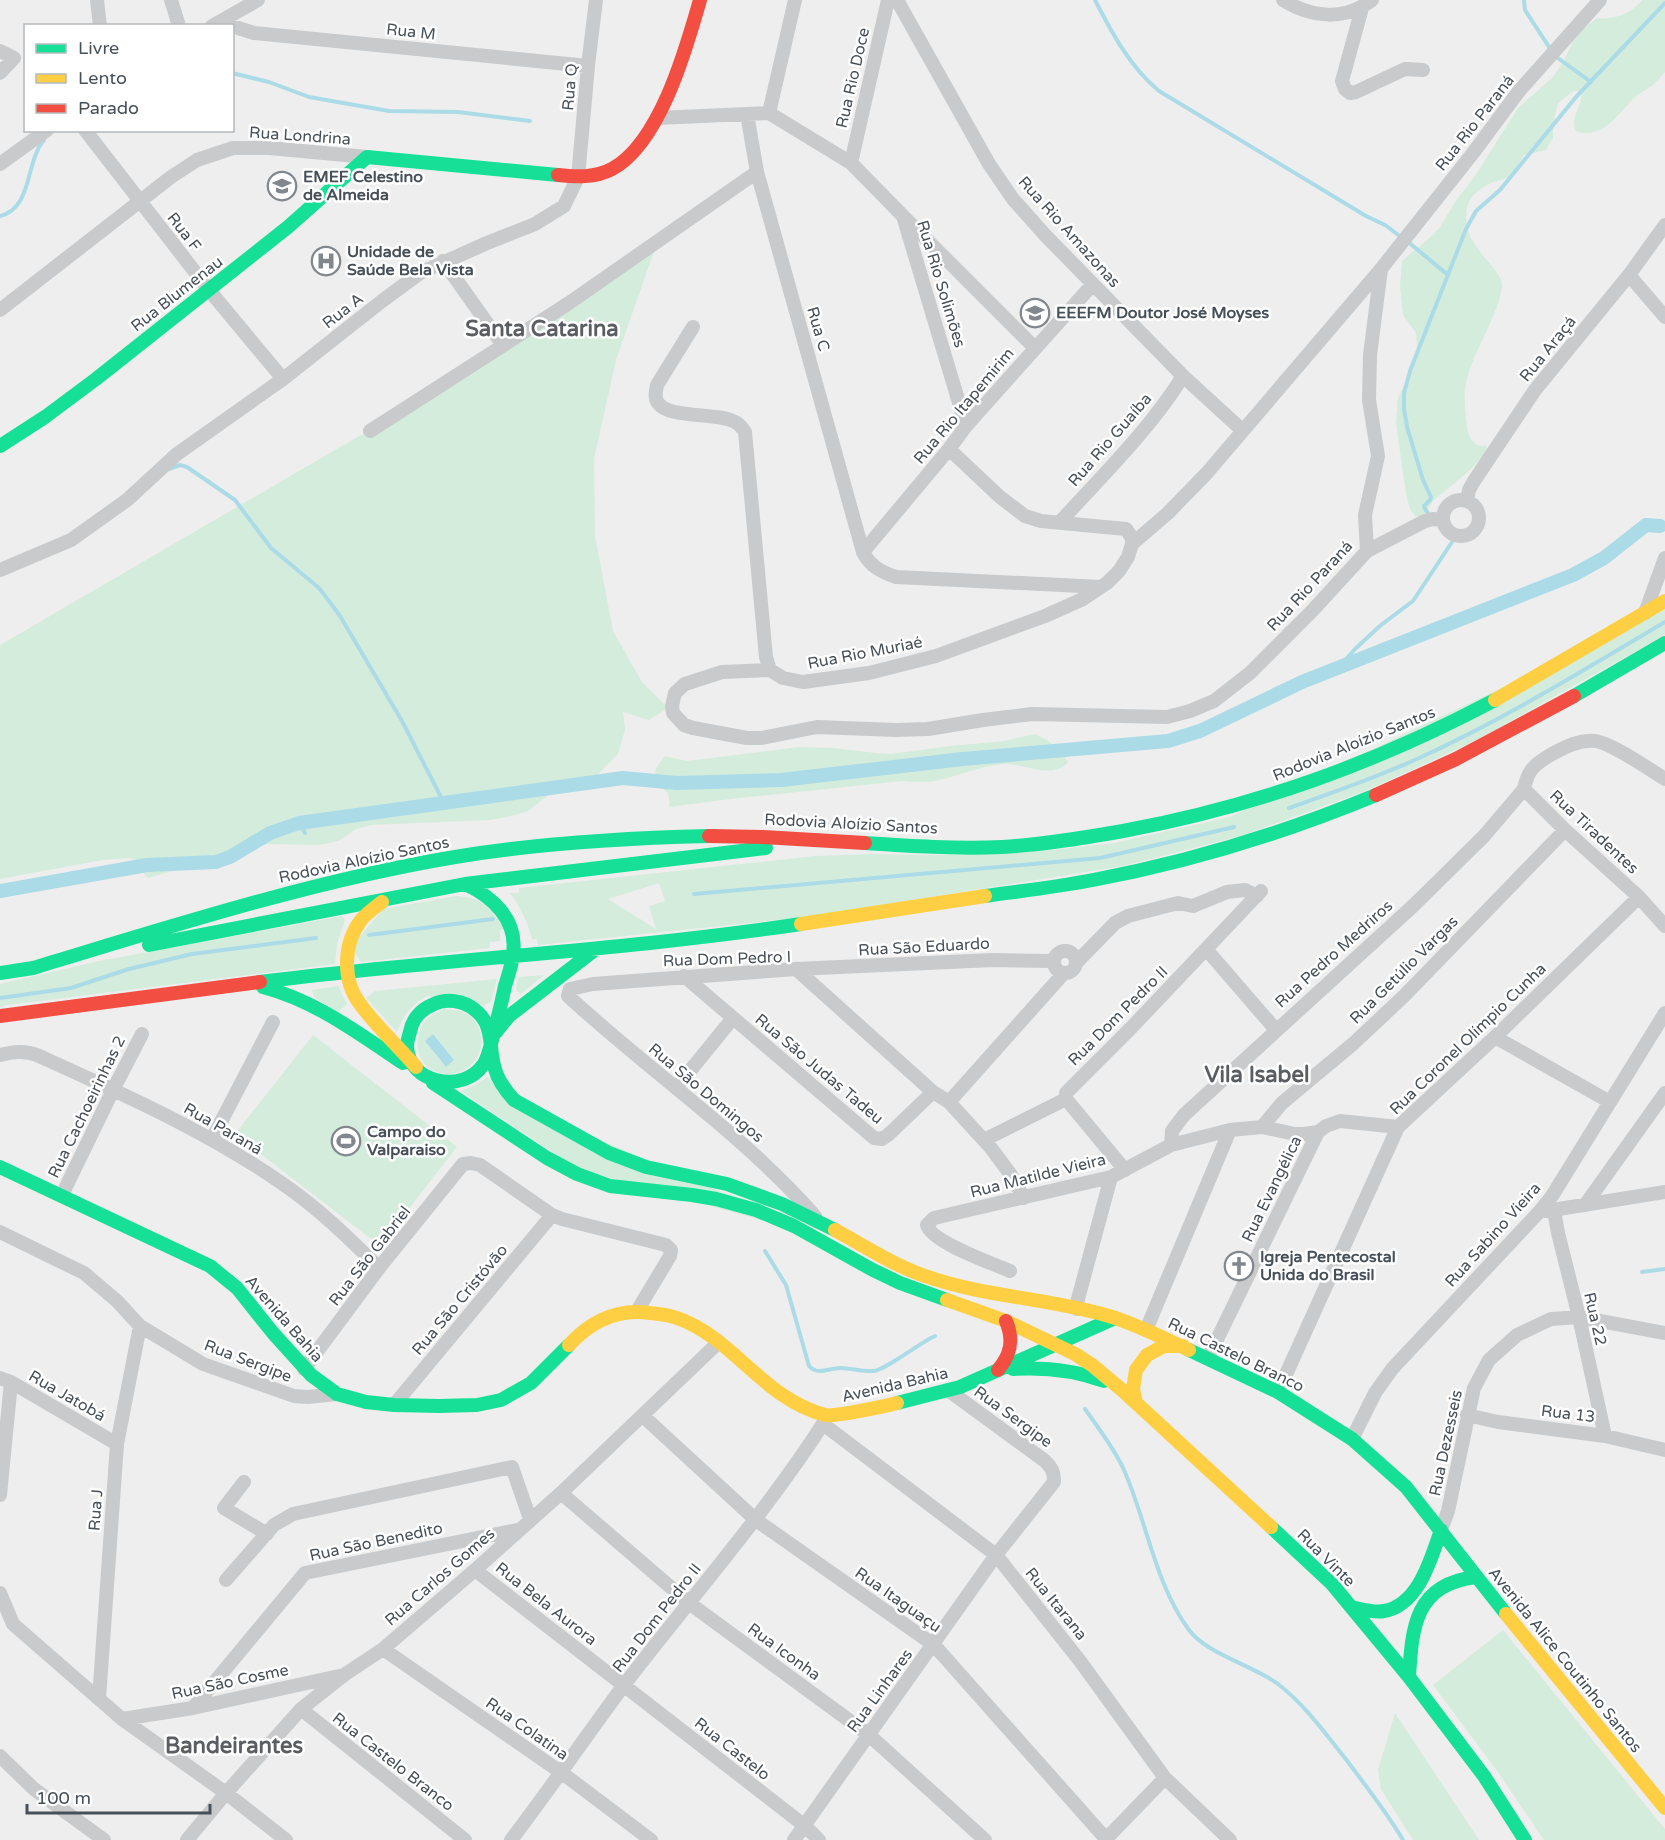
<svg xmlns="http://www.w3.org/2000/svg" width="1665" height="1840" font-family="'Varela Round',sans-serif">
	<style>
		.green { fill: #d4ecdc; fill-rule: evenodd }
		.water { fill: #abdbe7 }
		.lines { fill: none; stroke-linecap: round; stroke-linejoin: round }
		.stream { stroke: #abdbe7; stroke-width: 4 }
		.canal { stroke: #abdbe7; stroke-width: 14 }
		.street { stroke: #c8cacc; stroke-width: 14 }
		.fast { stroke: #16e098; stroke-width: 14 }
		.slow { stroke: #ffcf43; stroke-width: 14 }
		.jam { stroke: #f24e42; stroke-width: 14 }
		.labels { text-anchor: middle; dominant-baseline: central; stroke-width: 5; stroke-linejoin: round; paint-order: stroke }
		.street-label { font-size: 16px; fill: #475058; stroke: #fff }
		.poi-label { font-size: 16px; font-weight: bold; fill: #475058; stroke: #fff; text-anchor: start }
		.district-label { font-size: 22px; font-weight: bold; fill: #5a5d61; stroke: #fff }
	</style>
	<rect width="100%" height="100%" fill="#eee"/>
	<path class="green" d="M1642,0H1665V72C1660,77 1656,82 1652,86C1647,89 1641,92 1636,96C1619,112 1603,141 1576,131C1569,116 1584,106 1581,91H1573L1558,103L1553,124V138L1546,150L1524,155C1520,161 1517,169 1512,174C1505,180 1499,180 1491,183C1483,186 1471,195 1468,204C1456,247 1506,267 1502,288C1496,323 1469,355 1465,390C1464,401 1466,416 1467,427C1469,438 1474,448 1486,446L1489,450L1470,470L1433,501L1423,516H1415L1410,509L1406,494L1396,423L1398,398L1413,367L1417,350L1416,333L1403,315L1400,285L1402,261L1433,235L1440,227L1455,202L1475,176L1518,108L1553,77L1562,64L1573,42L1583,29L1597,18C1614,20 1631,14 1642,0Z
		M654,251L616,360L594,459L595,536L613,631L642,682L668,708L649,720L623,712L625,730L618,754L596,776L585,782L567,786L551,793L528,811L507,817L490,820L371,825L356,829L340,840L330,843L319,845L268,844L148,878L131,858L103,860L0,879V645L359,436L384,430Z
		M1665,610V635L1471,743L1365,791L1244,835L1123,866L806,917L538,945L537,939H532C527,921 521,908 510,893H519V888L816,856L872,854L932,855L1053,850L1114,843L1230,817ZM659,883L665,901L649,906L656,929L608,899Z
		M1034,734C1048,739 1060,748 1068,762C1053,780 1025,764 1006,764C983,765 962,775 939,780C927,783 915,782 902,781L722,800L670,807L668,793L654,782L656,768L665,756L687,761L799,747L833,748L876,753L891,754L950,746L1005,741Z
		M456,896C486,898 488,908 506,930H500V941L490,942V948L361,962L355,953L356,941L383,909Z
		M342,916L345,920L337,944L335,964L0,1006V984L99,961Z
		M544,975L521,994L516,990L518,977Z
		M497,979L491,1002L484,1005L427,996C411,1005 403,1016 397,1032L366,998L375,991Z
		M338,986L347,1004L338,1012L314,997L312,990Z
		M444,1009C450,1010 461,1010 466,1013C480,1022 485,1038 479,1053C465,1088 412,1077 418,1038C421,1021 429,1016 444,1009ZM433,1034L454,1060L446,1067L425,1041Z
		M313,1035L457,1147L380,1246L235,1134Z
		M488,1077L505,1099L833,1240L578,1169L461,1091L475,1085Z
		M1503,1630L1665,1829V1840H1544L1498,1772L1433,1685Z
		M1395,1713L1479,1840H1413L1381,1789L1378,1770Z"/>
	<path class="water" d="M433,1034L454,1060L446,1067L425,1041Z"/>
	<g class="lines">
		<path class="stream" d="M1095,0C1112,33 1130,67 1159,91L1366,216L1385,225L1401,237
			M1524,0L1525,10L1551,50
			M1555,56L1591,82
			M232,73L269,82L309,97L389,111L458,112L530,121
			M0,216C33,208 25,162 44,140
			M1407,241L1448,275
			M169,469L180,465L187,467L235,500L271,548L319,588L329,601L340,616L402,721L444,803
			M1431,517L1425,509L1424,506L1430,500L1431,497L1423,480L1407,427L1404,409V393L1410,371L1466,229L1476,211L1500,190L1576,97L1665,3
			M1338,668L1355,649L1381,625L1413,601L1454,539L1439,524
			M1289,808C1332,793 1375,778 1417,759C1503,720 1584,670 1665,622
			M299,823L305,833
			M694,894L1100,858L1234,827
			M369,935L493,919
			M0,998L71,988L129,969L192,954L316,938
			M765,1251L786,1285L809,1366C818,1376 829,1368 840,1368C851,1368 862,1372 873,1371C886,1370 919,1343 935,1336
			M1642,1272L1665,1269
			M1085,1409C1099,1429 1114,1448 1124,1470C1147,1522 1155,1584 1189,1630C1208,1655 1253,1665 1278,1684C1305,1705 1324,1732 1345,1758C1365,1785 1386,1811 1403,1840"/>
		<path class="canal" d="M0,891L147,865L216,862L230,857L270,833L299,823L623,778L677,783L781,780L963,759L1168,741L1200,731L1302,682L1573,575L1604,558L1646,525L1660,526"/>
		<path class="street" d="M97,0L100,26
			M171,0L179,26
			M897,0L989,164L1013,199L1045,235L1183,376L1242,430
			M1283,0C1312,18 1345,21 1372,0
			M1362,8L1342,81L1345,89L1350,93L1356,92L1405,69L1423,70
			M212,26L258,0
			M232,26L254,33L588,66
			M0,51L14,58L0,73
			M769,113L795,0
			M747,114L757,172L863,552C870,566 881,572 896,577L1101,587
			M657,118L769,113L851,163L903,216L966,426
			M85,130L209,290L283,379
			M851,163L888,0
			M0,164L47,130
			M905,218L1035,348
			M443,261L502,344
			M1629,275L1665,317
			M0,310L171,177L197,160L233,148H269L367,157
			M693,327L657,385C656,391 654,398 658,403C669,419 717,412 735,422C740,424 742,428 745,432L766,657L770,670L783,678L803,682L869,673L936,656L1045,616L1083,599L1107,583L1119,571L1128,557L1132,544V538L1126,529L1041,521L1025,516L1000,497L949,449
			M370,431L569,303L757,172
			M1443 518a18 18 0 1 1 36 0a18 18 0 1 1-36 0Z
			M1467,500L1469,490L1474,481L1535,390L1629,275L1665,225
			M1060,522C1101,477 1151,428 1183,376
			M1132,544L1168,513L1206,474L1381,269L1473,153L1519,91L1600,0
			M1367,551L1425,521L1433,519L1443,520
			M863,552L949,449L966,426L1093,284
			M0,570L71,540L127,500L177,454L283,379L382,301L420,273L487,243L535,224L564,206L578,177L588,66L596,0
			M1645,613L1665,558
			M770,670L722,672L685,684L675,693L672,706L673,713L684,725L693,728L747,738H762L817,727L896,730L928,729L983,720L1032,714L1167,717L1190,711L1214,701L1250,673L1313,610L1367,551L1365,515L1378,456L1369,400L1370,355L1381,269
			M1524,789L1565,830L1639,897L1665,926
			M1524,789C1528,769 1535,764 1552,754C1565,747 1580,739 1596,741C1615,745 1647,768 1665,779
			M1206,949L1276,1030
			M1054 962a11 11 0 1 1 22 0a11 11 0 1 1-22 0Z
			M1076,963L1115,923L1128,916L1178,903L1193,906L1227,892L1245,890L1257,896
			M796,969L993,960L1054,961
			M684,976L874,1138L882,1139L888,1135L933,1092
			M1495,1037L1610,1102
			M0,1055C13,1052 24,1050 37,1055C121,1093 207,1131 283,1184C318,1208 349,1238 379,1268
			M676,1088L733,1018
			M949,1102L1064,973
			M1262,1127L1282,1103L1354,1043L1405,995L1565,830
			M212,1139L273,1022
			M984,1140L1066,1099
			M1171,1145L1172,1131L1184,1115L1413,906L1484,836L1524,789
			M1125,1170L1066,1099V1093L1132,1027L1261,891
			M62,1195L113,1090L142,1034
			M1585,1205L1665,1093
			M1554,1210L1558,1233L1579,1317L1605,1436
			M1546,1211L1665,1192
			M815,1216C742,1133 649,1071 568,996L570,989L593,984L796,969L933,1092L949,1102L991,1148L1011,1175L1024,1198
			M0,1232L84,1273L117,1301L140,1326L203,1364L294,1396L308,1397L337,1394
			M1010,1271C992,1263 931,1242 927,1225L934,1218L1111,1177L1171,1145L1230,1130L1262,1127L1295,1134H1304L1318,1132L1326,1126L1340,1121L1398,1127
			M1077,1309L1078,1299L1111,1177
			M1146,1330L1230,1130
			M1208,1358L1318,1132
			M304,1369L379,1268L463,1164L471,1163L480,1165L552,1215L562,1219L666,1245L671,1250L670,1256L637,1311
			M0,1378L11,1382L117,1444
			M1278,1392L1398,1127L1495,1037L1639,897
			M394,1405L552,1215
			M1467,1415L1498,1422L1605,1436L1665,1450
			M643,1416L756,1520L934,1645L1107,1840
			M823,1424L996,1555L1080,1661L1165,1778L1230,1840
			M1352,1439L1375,1393L1392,1369L1540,1211L1552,1196L1665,1013
			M244,1482L224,1508L267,1534
			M561,1493L689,1603L869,1735L985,1840
			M0,1495L11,1382
			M1441,1530L1448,1511L1474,1388L1489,1360L1517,1335L1551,1319L1579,1317L1665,1333
			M475,1570L805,1826L819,1840
			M226,1580L274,1525L293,1514L512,1467L530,1519
			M0,1593L13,1624L122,1719L226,1793L286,1840
			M383,1649L562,1773L651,1840
			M99,1699L117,1444L140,1326
			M193,1708L305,1573L517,1530
			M301,1709L465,1840
			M122,1719L193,1708L339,1676
			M0,1756L34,1789L104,1840
			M187,1840L226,1793L301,1709L344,1675L383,1649L475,1570L561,1493L719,1342
			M511,1840C550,1789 586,1736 624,1685C692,1596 767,1512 828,1416
			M794,1840L996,1555L1054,1482C1054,1472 1052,1468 1045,1461L948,1390
			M1105,1840L1165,1778"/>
		<path class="fast" d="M0,446L45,417L96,379L288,227L367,157L558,175
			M1574,696L1665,643
			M865,843C910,846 956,849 1002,847C1042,845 1083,838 1123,831C1257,806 1374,764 1495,700
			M465,884C493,897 518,920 513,954C512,965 508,976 505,986C501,1005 496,1025 491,1044
			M985,896C1021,891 1057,887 1093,880C1190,862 1284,833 1376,795
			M149,945L465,884L766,848
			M0,973L33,968C172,926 312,881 455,857C539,843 624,838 709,836
			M260,982C440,959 621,951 801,924
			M263,987C316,1001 358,1033 403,1063
			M496,1032L509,1016L596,949
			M491,1044C489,1051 487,1060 483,1065C463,1094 408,1084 407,1046C407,1041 409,1036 410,1032C412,1020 420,1010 432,1005C446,998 463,1000 475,1010C495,1025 488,1048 495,1069C498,1081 506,1091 514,1100L609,1153L646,1167L727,1184L782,1204L835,1230
			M433,1083L547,1158L577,1174L610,1186L692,1195L716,1199L756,1210L794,1226L873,1270L900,1283L947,1300
			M0,1167L210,1266L237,1288L273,1333L311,1375L337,1394L366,1402L394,1405L439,1406L477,1405L501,1400L531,1383L569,1345
			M1189,1350L1278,1392L1352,1439L1406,1487L1506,1614
			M1013,1369C1045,1367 1074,1370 1104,1381
			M897,1403L960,1387L1115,1318
			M1271,1527L1332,1584L1409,1677L1484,1776L1525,1840
			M1351,1607C1361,1609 1373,1613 1384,1611C1419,1605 1431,1558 1441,1530
			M1409,1677C1412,1627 1415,1584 1476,1577"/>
		<path class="slow" d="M1495,700L1665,601
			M382,902C374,908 367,913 361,920C343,944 342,980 360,1004C376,1026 398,1046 416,1067
			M801,924L985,896
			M835,1230C864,1246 893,1265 925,1276C984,1297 1049,1298 1109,1316C1136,1324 1163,1338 1189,1350
			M947,1300L1006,1321L1075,1354L1092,1365L1122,1390L1271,1527
			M569,1345C591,1321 617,1308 650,1313C659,1314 669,1315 677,1318C734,1338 762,1398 825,1415C834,1417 886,1406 897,1403
			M1136,1403L1133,1389L1136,1370L1147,1355L1164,1346H1183
			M1506,1614L1665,1808"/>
		<path class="jam" d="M558,175C576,177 595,178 612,169C660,143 686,49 700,0
			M1376,795L1456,759L1574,696
			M709,836L763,837L865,843
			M0,1016L260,982
			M998,1370C1011,1355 1014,1340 1006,1321"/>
	</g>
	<defs>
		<g id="school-ring" transform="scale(1.5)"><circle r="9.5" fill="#fff" stroke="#81878c" stroke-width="1.5"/><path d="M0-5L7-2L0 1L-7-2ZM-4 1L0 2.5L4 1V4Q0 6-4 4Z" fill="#81878c"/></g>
		<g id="hospital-ring" transform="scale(1.5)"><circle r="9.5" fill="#fff" stroke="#81878c" stroke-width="1.5"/><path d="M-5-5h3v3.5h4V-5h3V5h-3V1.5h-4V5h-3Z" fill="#81878c"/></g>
		<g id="stadium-ring" transform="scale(1.5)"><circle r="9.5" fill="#fff" stroke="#81878c" stroke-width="1.5"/><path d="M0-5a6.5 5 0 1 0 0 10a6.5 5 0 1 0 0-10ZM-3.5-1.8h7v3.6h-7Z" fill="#81878c"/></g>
		<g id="church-ring" transform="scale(1.5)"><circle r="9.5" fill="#fff" stroke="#81878c" stroke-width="1.5"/><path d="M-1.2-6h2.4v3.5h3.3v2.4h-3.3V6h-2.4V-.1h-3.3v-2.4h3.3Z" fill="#81878c"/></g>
	</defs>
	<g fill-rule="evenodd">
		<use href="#school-ring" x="282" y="186"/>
		<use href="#hospital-ring" x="326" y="261"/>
		<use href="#school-ring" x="1035" y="313"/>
		<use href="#stadium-ring" x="346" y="1141"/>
		<use href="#church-ring" x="1239" y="1266"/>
	</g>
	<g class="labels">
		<g class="street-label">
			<text transform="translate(411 32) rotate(6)">Rua M</text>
			<text transform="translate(853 78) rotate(-77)">Rua Rio Doce</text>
			<text transform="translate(570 87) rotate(-85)">Rua Q</text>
			<text transform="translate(1475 123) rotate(-52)">Rua Rio Paraná</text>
			<text transform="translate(300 136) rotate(4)">Rua Londrina</text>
			<text transform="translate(184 232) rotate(52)">Rua F</text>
			<text transform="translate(1069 232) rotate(48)">Rua Rio Amazonas</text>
			<text transform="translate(941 284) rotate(73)">Rua Rio Solimões</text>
			<text transform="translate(177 294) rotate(-38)">Rua Blumenau</text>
			<text transform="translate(343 311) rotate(-38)">Rua A</text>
			<text transform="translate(818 329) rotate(74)">Rua C</text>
			<text transform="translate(1548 349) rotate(-51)">Rua Araçá</text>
			<text transform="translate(964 406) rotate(-50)">Rua Rio Itapemirim</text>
			<text transform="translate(1110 440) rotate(-49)">Rua Rio Guaíba</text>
			<text transform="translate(1310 586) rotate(-47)">Rua Rio Paraná</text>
			<text transform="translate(865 653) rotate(-11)">Rua Rio Muriaé</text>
			<text transform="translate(1354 744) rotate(-22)">Rodovia Aloízio Santos</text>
			<text transform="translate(851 824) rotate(3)">Rodovia Aloízio Santos</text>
			<text transform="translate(1594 832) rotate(43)">Rua Tiradentes</text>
			<text transform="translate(364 860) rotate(-12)">Rodovia Aloízio Santos</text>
			<text transform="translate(924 947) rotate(-3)">Rua São Eduardo</text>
			<text transform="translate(1334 954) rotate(-42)">Rua Pedro Medriros</text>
			<text transform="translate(727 959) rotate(-2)">Rua Dom Pedro I</text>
			<text transform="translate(1404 970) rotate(-45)">Rua Getúlio Vargas</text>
			<text transform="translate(1118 1016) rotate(-45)">Rua Dom Pedro II</text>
			<text transform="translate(1468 1039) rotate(-44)">Rua Coronel Olímpio Cunha</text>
			<text transform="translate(819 1069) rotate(40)">Rua São Judas Tadeu</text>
			<text transform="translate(706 1093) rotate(40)">Rua São Domingos</text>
			<text transform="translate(87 1107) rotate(-64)">Rua Cachoeirinhas 2</text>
			<text transform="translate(223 1129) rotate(30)">Rua Paraná</text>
			<text transform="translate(1038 1176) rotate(-14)">Rua Matilde Vieira</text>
			<text transform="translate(1272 1189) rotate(-64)">Rua Evangélica</text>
			<text transform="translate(1493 1235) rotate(-48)">Rua Sabino Vieira</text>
			<text transform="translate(370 1256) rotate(-52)">Rua São Gabriel</text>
			<text transform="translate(460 1300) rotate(-50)">Rua São Cristóvão</text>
			<text transform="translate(284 1319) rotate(49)">Avenida Bahia</text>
			<text transform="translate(1595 1319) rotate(77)">Rua 22</text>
			<text transform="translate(1236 1355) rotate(26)">Rua Castelo Branco</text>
			<text transform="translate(248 1361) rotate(21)">Rua Sergipe</text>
			<text transform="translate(895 1385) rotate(-13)">Avenida Bahia</text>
			<text transform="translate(67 1396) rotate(30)">Rua Jatobá</text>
			<text transform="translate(1568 1414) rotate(7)">Rua 13</text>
			<text transform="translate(1013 1417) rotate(36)">Rua Sergipe</text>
			<text transform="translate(1446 1443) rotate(-78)">Rua Dezesseis</text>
			<text transform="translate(96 1510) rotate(-86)">Rua J</text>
			<text transform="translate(376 1542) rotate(-12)">Rua São Benedito</text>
			<text transform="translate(1326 1558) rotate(45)">Rua Vinte</text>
			<text transform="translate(440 1577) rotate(-41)">Rua Carlos Gomes</text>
			<text transform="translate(898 1600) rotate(35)">Rua Itaguaçu</text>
			<text transform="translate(546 1604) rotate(38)">Rua Bela Aurora</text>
			<text transform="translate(1056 1604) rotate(51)">Rua Itarana</text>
			<text transform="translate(657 1618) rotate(-52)">Rua Dom Pedro II</text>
			<text transform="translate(784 1652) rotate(36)">Rua Iconha</text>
			<text transform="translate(1565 1660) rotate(51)">Avenida Alice Coutinho Santos</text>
			<text transform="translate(230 1682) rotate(-12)">Rua São Cosme</text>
			<text transform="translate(880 1691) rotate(-54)">Rua Linhares</text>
			<text transform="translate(527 1729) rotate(35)">Rua Colatina</text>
			<text transform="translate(732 1749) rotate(38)">Rua Castelo</text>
			<text transform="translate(393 1762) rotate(38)">Rua Castelo Branco</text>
		</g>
		<g class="poi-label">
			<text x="303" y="177">EMEF Celestino<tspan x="303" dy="18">de Almeida</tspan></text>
			<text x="347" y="252">Unidade de<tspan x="347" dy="18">Saúde Bela Vista</tspan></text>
			<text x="1056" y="313">EEEFM Doutor José Moyses</text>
			<text x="367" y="1132">Campo do<tspan x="367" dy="18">Valparaiso</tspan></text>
			<text x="1260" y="1257">Igreja Pentecostal<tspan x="1260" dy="18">Unida do Brasil</tspan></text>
		</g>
		<g class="district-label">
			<text x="542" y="329">Santa Catarina</text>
			<text x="1257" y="1075">Vila Isabel</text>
			<text x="234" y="1746">Bandeirantes</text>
		</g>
	</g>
	<rect x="24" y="24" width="210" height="108" fill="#ffffff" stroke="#b5b9bc" stroke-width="1.5"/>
	<rect x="36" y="44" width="30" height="9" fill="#16e098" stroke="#b5b9bc" stroke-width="1.5"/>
	<text x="78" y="54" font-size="18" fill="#475058">Livre</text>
	<rect x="36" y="74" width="30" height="9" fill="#ffcf43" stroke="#b5b9bc" stroke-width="1.5"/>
	<text x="78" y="84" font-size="18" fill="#475058">Lento</text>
	<rect x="36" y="104" width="30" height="9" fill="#f24e42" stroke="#b5b9bc" stroke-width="1.5"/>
	<text x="78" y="114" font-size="18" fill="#475058">Parado</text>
	<path d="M27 1804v9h183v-9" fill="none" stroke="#475058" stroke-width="3"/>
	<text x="36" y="1804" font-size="18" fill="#475058" stroke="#ffffff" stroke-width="4.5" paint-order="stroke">100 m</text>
</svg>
